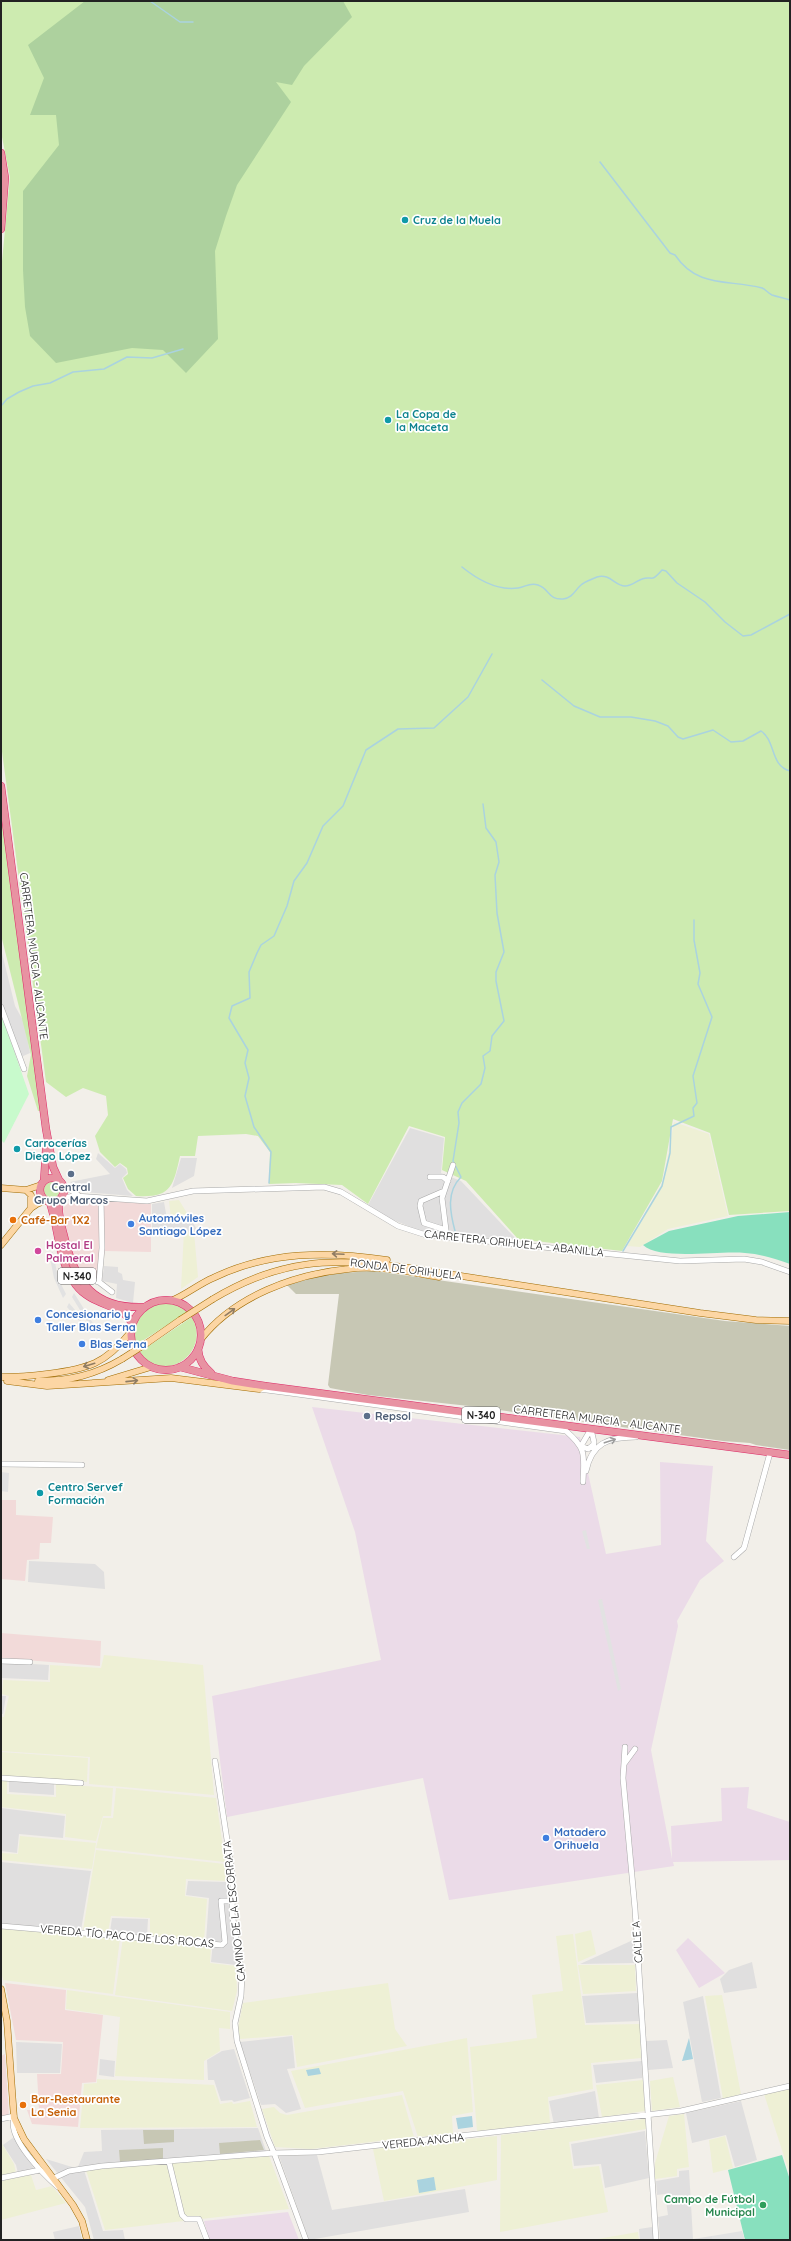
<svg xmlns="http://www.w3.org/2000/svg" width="791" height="2241" font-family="Quicksand,sans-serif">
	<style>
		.residential { fill: #e0dfdf }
		.commercial { fill: #f2dad9 }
		.industrial { fill: #ebdbe8 }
		.construction { fill: #c7c7b4 }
		.farmland { fill: #eef0d5 }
		.grass { fill: #cdebb0 }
		.forest { fill: #add19e }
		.park { fill: #c8facc }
		.pitch { fill: #88e0be }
		.parking { fill: #e2e2e2 }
		.water { fill: #aad3df }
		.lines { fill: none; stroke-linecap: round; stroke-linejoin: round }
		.stream { stroke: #aad3df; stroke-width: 1.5 }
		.minor-casing { stroke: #a9a9a9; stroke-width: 6 }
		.major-casing { stroke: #a06b00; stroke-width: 7 }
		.highway-casing { stroke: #dc2a67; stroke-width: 8 }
		.minor { stroke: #fff; stroke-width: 5 }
		.major { stroke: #fcd6a4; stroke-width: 6 }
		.highway { stroke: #e892a2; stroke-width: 7 }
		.major-bridge-casing { stroke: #a06b00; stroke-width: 7; stroke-linecap: butt }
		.major-bridge { stroke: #fcd6a4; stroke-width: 6 }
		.oneway { stroke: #8f7c63 }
		.oneway2 { stroke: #9c9c9c }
		.culture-dot { fill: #0f9aa8; stroke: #fff; stroke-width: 1.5 }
		.service-dot { fill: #5c6f8a; stroke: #fff; stroke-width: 1.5 }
		.food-dot { fill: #e8710a; stroke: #fff; stroke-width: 1.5 }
		.shop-dot { fill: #3f7fe0; stroke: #fff; stroke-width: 1.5 }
		.hotel-dot { fill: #d1479c; stroke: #fff; stroke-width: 1.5 }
		.leisure-dot { fill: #2e9e5b; stroke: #fff; stroke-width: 1.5 }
		.labels { text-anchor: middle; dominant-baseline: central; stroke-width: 3.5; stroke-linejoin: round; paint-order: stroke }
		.shield { fill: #fff; stroke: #646464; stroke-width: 1 }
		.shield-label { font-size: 10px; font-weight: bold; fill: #222 }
		.culture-label { font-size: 11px; font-weight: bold; fill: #0d838f; stroke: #fff; text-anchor: start }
		.street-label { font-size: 11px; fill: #222; stroke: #fff }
		.service-label { font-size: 11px; font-weight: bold; fill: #4e5e75; stroke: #fff }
		.shop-label { font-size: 11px; font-weight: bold; fill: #366cbe; stroke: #fff; text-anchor: start }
		.food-label { font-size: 11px; font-weight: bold; fill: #c56008; stroke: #fff; text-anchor: start }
		.hotel-label { font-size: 11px; font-weight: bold; fill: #b23c85; stroke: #fff; text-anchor: start }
		.leisure-label { font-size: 11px; font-weight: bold; fill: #27864d; stroke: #fff; text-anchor: end }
	</style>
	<rect width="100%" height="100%" fill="#f2efe9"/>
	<path class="residential" d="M1,949L15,1006L24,1022L30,1053L21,1057L1,1001Z
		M410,1128L444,1138L441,1173L461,1181L517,1240L432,1234L413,1228L391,1219L368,1205Z
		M98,1153L115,1168L120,1164L126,1169L127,1173L122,1178L127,1190L133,1196L83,1192L70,1182L110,1174L96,1159Z
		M181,1158H197L194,1176L172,1188Z
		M164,1202L167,1219L190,1218L201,1236L194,1232H152V1204Z
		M104,1266L118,1267V1272L122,1274L123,1280L135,1282L133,1303L116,1298L117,1284L102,1281Z
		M29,1561L95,1564L104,1572L105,1589L28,1582Z
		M1,1662L49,1665L48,1680L2,1678L1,1687Z
		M1,1696H6L3,1714H1Z
		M9,1781L54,1784V1795L9,1792Z
		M1,1808L65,1816L63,1838L19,1834L17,1853L1,1851Z
		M1,1862L91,1871L81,1930L1,1924Z
		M188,1881L226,1882L236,1965L211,1962L213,1942L206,1941L209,1898L186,1895Z
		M112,1918L148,1919L147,1936L110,1932Z
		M633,1940L635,1963L580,1964Z
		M752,1962L757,1988L724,1993L720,1979L729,1970Z
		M637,1993L640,2021L586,2023L582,1996Z
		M703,1996L721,2098L702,2102L683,2002Z
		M292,2036L295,2068L287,2069L301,2109L286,2113L275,2104L261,2105L240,2042Z
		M667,2040L673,2068L648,2070L646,2041Z
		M16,2042L62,2044L60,2073H17Z
		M234,2049L250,2098L234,2102L232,2100L221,2101L214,2080H208L207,2060L222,2051Z
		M100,2059L115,2061L114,2077L99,2075Z
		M642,2061V2078L596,2083L593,2065Z
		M595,2091L599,2118L554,2124L549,2101Z
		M741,2101L757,2160L735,2167L726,2135L692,2143L686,2113Z
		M258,2128L266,2151L78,2167L84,2152L102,2151L101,2130Z
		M645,2131L649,2178L605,2188L601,2164L574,2166L571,2144Z
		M14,2137L35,2170L18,2173L16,2165L3,2145Z
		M317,2155L332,2210L465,2189L469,2212L309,2240L279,2156Z
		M46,2159L72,2167L75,2171L84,2170L103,2231L123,2230L125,2240H94L85,2207Z
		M689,2170L693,2239L712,2236V2240H660L658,2217L668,2215L665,2194L657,2195L656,2181L679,2177V2171Z
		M79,2226L82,2240H55L53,2232Z
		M652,2227L654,2240H640L639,2229Z"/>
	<path class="commercial" d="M81,1199L151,1204V1252L105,1251L99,1279L81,1275L69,1244L63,1208L70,1202Z
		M1,1500H16V1515L53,1517L51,1543H40L39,1559L27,1560L25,1581L1,1579Z
		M1,1633L101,1641L100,1666L1,1658Z
		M5,1983L66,1990L65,2010L103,2015L96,2082L82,2083L78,2127L32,2124L27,2110H39L37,2074H61L63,2042L16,2040Z
		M5,2054L9,2116H1V2056Z"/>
	<path class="industrial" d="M312,1407L580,1437L606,1554L661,1545L660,1462L713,1466L706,1541L724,1561L700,1580L677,1621L678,1626L651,1750L672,1859L671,1826L722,1821L721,1788L749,1787L747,1808L790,1822V1860L673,1862L674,1866L449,1900L423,1778L227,1817L212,1696L381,1660L355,1532Z
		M688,1938L725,1973L699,1988L676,1950Z
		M288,2212L299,2240H209L204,2221Z"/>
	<path class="construction" d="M374,1271L725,1321L790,1326V1450L756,1445L750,1443L723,1441L478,1407L368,1395L330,1388L328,1385L339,1294H296L287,1285L315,1277L341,1273Z
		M143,2130H174V2142L144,2144Z
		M260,2140L264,2150L220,2154L219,2143Z
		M163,2148V2159L120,2162L119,2150Z"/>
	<path class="farmland" d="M674,1122L709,1134L728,1216L668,1229L640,1247L627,1246L663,1181Z
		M179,1200L190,1218H171L169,1201Z
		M184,1231L194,1232L198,1277L181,1289Z
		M104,1655L203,1665L214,1795L89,1784L90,1757L1,1751V1717H4L9,1696L2,1694L3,1680L50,1682V1665L101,1668Z
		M1,1752L88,1758L87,1782L1,1776Z
		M1,1780L7,1781V1794L56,1797V1784L113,1788L111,1816H103L96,1841L65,1837L66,1814L1,1807Z
		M116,1788L216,1798L225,1862L96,1848L103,1818H113Z
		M20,1836L96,1843L92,1869L1,1860V1853L18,1854Z
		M96,1850L225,1864L226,1881L186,1879L185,1896L207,1899L204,1941L150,1937V1918L111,1916L108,1932L83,1930Z
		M1,1928L120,1938L113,1994L3,1980L1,1970Z
		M591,1930L596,1954L578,1962L575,1934Z
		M573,1934L585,2025L640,2024L641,2058L591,2063L593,2089L548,2097L550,2123L477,2131L470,2047L537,2038L532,1995L563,1991L556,1936Z
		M123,1938L211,1946L210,1963L236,1966L237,1991L232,2011L115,1995Z
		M578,1965H635L636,1991L583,1994Z
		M388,1983L395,2029L407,2046L297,2067L293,2035L240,2039L238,2028L243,2003Z
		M67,1990L230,2012V2029L219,2028L220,2051L204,2061V2080L115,2076L120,2017L66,2009Z
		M722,1995L741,2094L723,2099L705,1996Z
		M467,2038L473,2112L452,2116L453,2134L418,2137L403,2091L305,2108L291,2071Z
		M673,2077L680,2107L652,2111L650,2081Z
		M97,2079L214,2085L220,2104L232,2102L233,2104L250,2101L257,2127L80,2128L84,2084L97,2083Z
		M643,2080L645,2111L602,2117L596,2085Z
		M790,2089V2175L764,2094Z
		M402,2095L414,2137L311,2149L275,2147L262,2109L274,2107L280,2113L287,2115Z
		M684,2114L689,2167L677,2169V2176L655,2179V2163L669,2116Z
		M645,2119L646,2129L569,2142L573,2169L599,2166L608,2212L500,2232L501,2135Z
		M497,2136V2180L384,2201L373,2149Z
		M725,2136L733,2168L713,2173L709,2140Z
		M1,2142L14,2164L16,2173L1,2177Z
		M269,2156L289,2209L105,2230L86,2170Z
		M31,2175L36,2190L52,2186L66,2203L1,2220V2181Z
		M638,2232L639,2240H592Z"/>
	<path class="grass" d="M1,1H790V1211L729,1215L710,1133L673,1119L662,1181L622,1251L518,1239L466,1181L442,1170L445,1137L409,1126L368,1204L342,1185L296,1183L269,1184L270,1152L258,1136L246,1134L198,1136L195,1156H180C173,1187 171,1198 136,1196L128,1189L123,1178L128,1174L127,1168L120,1163L115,1167L100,1152L95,1136L108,1115L106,1096L83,1088L66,1097L46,1082L1,744V272L10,177L1,132Z
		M1,807L41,1111H38L27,1076L31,1055L1,935Z
		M44 1190a8 8 0 1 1 16 0a8 8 0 1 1-16 0Z
		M167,1303L179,1306L187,1312L136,1345C129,1324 145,1304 167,1303Z
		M192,1317C212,1354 162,1386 140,1352Z"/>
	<path class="forest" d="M85,1H343L352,17L304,66L292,85L276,82L291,102L237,185L226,216L215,251L218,339L186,373L163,350L132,348L56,363L30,336L25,307L23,270V191L59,145L56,115H30L44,78L28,45Z"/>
	<path class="park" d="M1,1013L29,1094L4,1143L1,1140Z"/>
	<path class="pitch" d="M790,1212V1264C775,1259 761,1254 745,1253C721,1250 660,1261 643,1245L669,1231L738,1216Z
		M782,2155L790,2180V2240H745L728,2170Z"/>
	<path class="parking" d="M54,1245H57L70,1282L67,1284Z
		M53,1252L58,1278L66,1294L63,1298L54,1278L49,1253Z
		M74,1293L94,1325L91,1328L72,1297Z
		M69,1303L82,1318L80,1322L67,1307Z
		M1,1472L9,1473L8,1492L1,1491Z
		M586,1530L590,1549H587L582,1531Z
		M602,1599L621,1689L618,1691L598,1600Z
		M742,2231L745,2240H712V2236Z"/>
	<path class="water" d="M689,2038L693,2059L682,2061Z
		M319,2068L321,2074L308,2076L306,2070Z
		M472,2116L473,2127L458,2129L456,2118Z
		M434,2177L436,2190L419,2193L417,2180Z"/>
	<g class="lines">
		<path class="stream" d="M150,1L180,22H193
			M600,162L670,253L675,255C698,289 729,279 762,288C765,289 768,293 772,295C778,297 784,298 790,300
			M1,406L7,399L19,392L33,386L50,383L73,372L104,369L127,357L152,358L183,349
			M462,567C478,580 497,591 518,588C526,587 529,582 538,585C550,589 548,600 563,599C573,598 575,590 581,585C584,582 593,579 597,577C610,573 615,586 625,586C632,586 636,581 642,579C653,575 650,584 662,570L666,571L677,583L705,602L725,622L743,636L751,635L790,614
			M542,680L574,706L600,717H631L655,721L668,726L678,737L683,739L713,730L731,742L743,741L761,731C776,741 770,766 790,771
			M269,1183L271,1152L254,1127L245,1096L249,1078L245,1063L248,1050L229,1018L232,1006L250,998L249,972L257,953L261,945L274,936L287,906L294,881L307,863L323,826L343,806L366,750L398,729L434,728L468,697L492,654
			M455,1231C450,1212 446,1192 461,1177L453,1161L459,1123L458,1112L462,1103L481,1084L485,1068L483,1056L490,1051L492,1036L504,1021L496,981V972L504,952L497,913L495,875L499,862L496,842L486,828L483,804
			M623,1251L662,1186L670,1153L671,1127L694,1116L693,1108L697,1103L693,1076L712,1017L698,984L700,973L694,940V920"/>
		<g class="minor-casing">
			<path id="minor" d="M1,1007L24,1069
				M430,1177H443L448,1181
				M63,1185L78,1195
				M444,1191L421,1201L420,1206L424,1223L446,1230
				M62,1198L75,1196L147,1201L193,1191L324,1187L341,1192L398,1226L426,1235L680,1261L744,1259L762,1262L790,1272
				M447,1238L442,1198L453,1165
				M85,1278L99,1282L112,1292
				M99,1282L102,1248L101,1198
				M259,1389L290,1393
				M285,1389L290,1393L566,1431C587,1449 584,1455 583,1482
				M591,1429L581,1446L588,1449L593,1445
				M591,1429L594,1442L593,1448
				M1,1464L82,1465
				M586,1471C592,1443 608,1437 636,1437
				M734,1557L744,1548L770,1453
				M1,1661L30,1662
				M625,1747L623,1778L635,1909L656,2240
				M215,1761L233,1879L232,1913L242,1975L241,1996L235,2023L237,2041L267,2137L274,2153L306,2240
				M624,1764L635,1749
				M1,1778L81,1783
				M1,1926L222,1945L225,1942L221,1901H232
				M14,2118C7,2138 44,2175 58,2187
				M1,2119L14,2116
				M169,2162L182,2215L186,2219H199L207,2240
				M1,2178L40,2170
				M54,2178L69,2171L102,2166L274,2153L318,2152L681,2111L790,2086"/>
		</g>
		<g class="major-casing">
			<path id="major" d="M1,1188L26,1190L41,1185
				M31,1208L37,1204L45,1201
				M1,1245L31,1208V1195L26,1190
				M213,1299C278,1260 330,1257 403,1267L700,1313L756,1320L790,1321
				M173,1300C187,1294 199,1284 213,1278C269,1251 327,1251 387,1260
				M201,1339C235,1296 295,1274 348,1269C378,1265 409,1272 439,1277
				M147,1343L180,1320
				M1,1377C25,1377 73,1373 95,1363C108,1357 121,1344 130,1333
				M108,1380L151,1367
				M7,1381L47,1386L95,1383
				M38,1381C69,1381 95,1375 122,1359
				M93,1383L171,1378L259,1389L265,1386
				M1,1989L7,2021L14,2118L24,2139L73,2205L82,2221L87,2240"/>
		</g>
		<g class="highway-casing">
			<path id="highway" d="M1,153L5,178L1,229
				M1,786L46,1129L53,1167L59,1180
				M40 1190a12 12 0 1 1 24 0a12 12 0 1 1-24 0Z
				M44,1181L46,1150
				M59,1201C57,1214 62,1227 65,1240C76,1284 95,1309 144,1307
				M50,1203C59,1229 58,1262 76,1285C92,1307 125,1304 132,1324
				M131 1335a35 35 0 1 1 70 0a35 35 0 1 1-70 0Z
				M198,1349C199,1360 203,1366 211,1373
				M180,1367L233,1381L265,1386L790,1455"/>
		</g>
		<use href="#minor" class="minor"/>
		<use href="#major" class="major"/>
		<use href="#highway" class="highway"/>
		<g class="major-bridge-casing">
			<path id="major-bridge" d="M180,1320L213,1299
				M122,1359L147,1343"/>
		</g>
		<use href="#major-bridge" class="major-bridge"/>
	</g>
	<defs><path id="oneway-shaft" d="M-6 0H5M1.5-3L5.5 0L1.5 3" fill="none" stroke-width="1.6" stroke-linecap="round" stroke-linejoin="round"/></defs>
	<g class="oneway">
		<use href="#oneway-shaft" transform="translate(338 1254) rotate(-177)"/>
		<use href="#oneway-shaft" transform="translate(230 1312) rotate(-36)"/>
		<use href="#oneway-shaft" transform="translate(89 1365) rotate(163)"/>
		<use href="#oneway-shaft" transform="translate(132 1381) rotate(-6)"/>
	</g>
	<use class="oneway2" href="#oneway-shaft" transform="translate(610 1441) rotate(-18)"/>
	<g class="culture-dot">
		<circle cx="405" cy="220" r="4"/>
		<circle cx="388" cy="420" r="4"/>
		<circle cx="17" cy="1149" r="4"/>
		<circle cx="40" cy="1493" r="4"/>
	</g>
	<g class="service-dot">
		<circle cx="71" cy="1174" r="4"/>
		<circle cx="367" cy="1416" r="4"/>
	</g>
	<g class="food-dot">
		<circle cx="13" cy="1220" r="4"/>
		<circle cx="23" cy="2105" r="4"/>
	</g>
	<g class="shop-dot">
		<circle cx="131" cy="1224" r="4"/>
		<circle cx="38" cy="1320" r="4"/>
		<circle cx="82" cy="1344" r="4"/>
		<circle cx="546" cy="1838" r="4"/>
	</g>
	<circle class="hotel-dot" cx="38" cy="1251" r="4"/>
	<circle class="leisure-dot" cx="763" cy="2205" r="4"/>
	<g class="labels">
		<g class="shield">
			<rect x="58" y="1268" width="38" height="16" rx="3"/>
			<rect x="462" y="1407" width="38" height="16" rx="3"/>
		</g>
		<g class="shield-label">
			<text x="77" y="1276">N-340</text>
			<text x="481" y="1415">N-340</text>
		</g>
		<g class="culture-label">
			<text x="413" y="220">Cruz de la Muela</text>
			<text x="396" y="414">La Copa de<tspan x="396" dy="13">la Maceta</tspan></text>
			<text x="25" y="1143">Carrocerías<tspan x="25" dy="13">Diego López</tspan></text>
			<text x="48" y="1487">Centro Servef<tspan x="48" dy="13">Formación</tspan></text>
		</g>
		<g class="street-label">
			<text transform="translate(34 956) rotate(83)">CARRETERA MURCIA - ALICANTE</text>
			<text transform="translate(514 1243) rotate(6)">CARRETERA ORIHUELA - ABANILLA</text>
			<text transform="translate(406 1269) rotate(7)">RONDA DE ORIHUELA</text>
			<text transform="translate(597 1419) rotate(7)">CARRETERA MURCIA - ALICANTE</text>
			<text transform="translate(234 1911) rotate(-96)">CAMINO DE LA ESCORRATA</text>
			<text transform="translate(127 1936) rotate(5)">VEREDA TÍO PACO DE LOS ROCAS</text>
			<text transform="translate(637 1942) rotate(-94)">CALLE A</text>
			<text transform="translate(423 2141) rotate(-6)">VEREDA ANCHA</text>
		</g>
		<g class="service-label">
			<text x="71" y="1187">Central<tspan x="71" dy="13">Grupo Marcos</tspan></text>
			<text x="375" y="1416" text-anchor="start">Repsol</text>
		</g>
		<g class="shop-label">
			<text x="139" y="1218">Automóviles<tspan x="139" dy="13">Santiago López</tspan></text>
			<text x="46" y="1314">Concesionario y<tspan x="46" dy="13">Taller Blas Serna</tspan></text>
			<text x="90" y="1344">Blas Serna</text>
			<text x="554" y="1832">Matadero<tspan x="554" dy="13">Orihuela</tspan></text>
		</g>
		<g class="food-label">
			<text x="21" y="1220">Café-Bar 1X2</text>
			<text x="31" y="2099">Bar-Restaurante<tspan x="31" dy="13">La Senia</tspan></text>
		</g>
		<g class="hotel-label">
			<text x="46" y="1245">Hostal El<tspan x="46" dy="13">Palmeral</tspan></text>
		</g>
		<g class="leisure-label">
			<text x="755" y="2199">Campo de Fútbol<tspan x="755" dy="13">Municipal</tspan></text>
		</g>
	</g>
	<rect width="791" height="2241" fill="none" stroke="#222222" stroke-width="4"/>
</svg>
